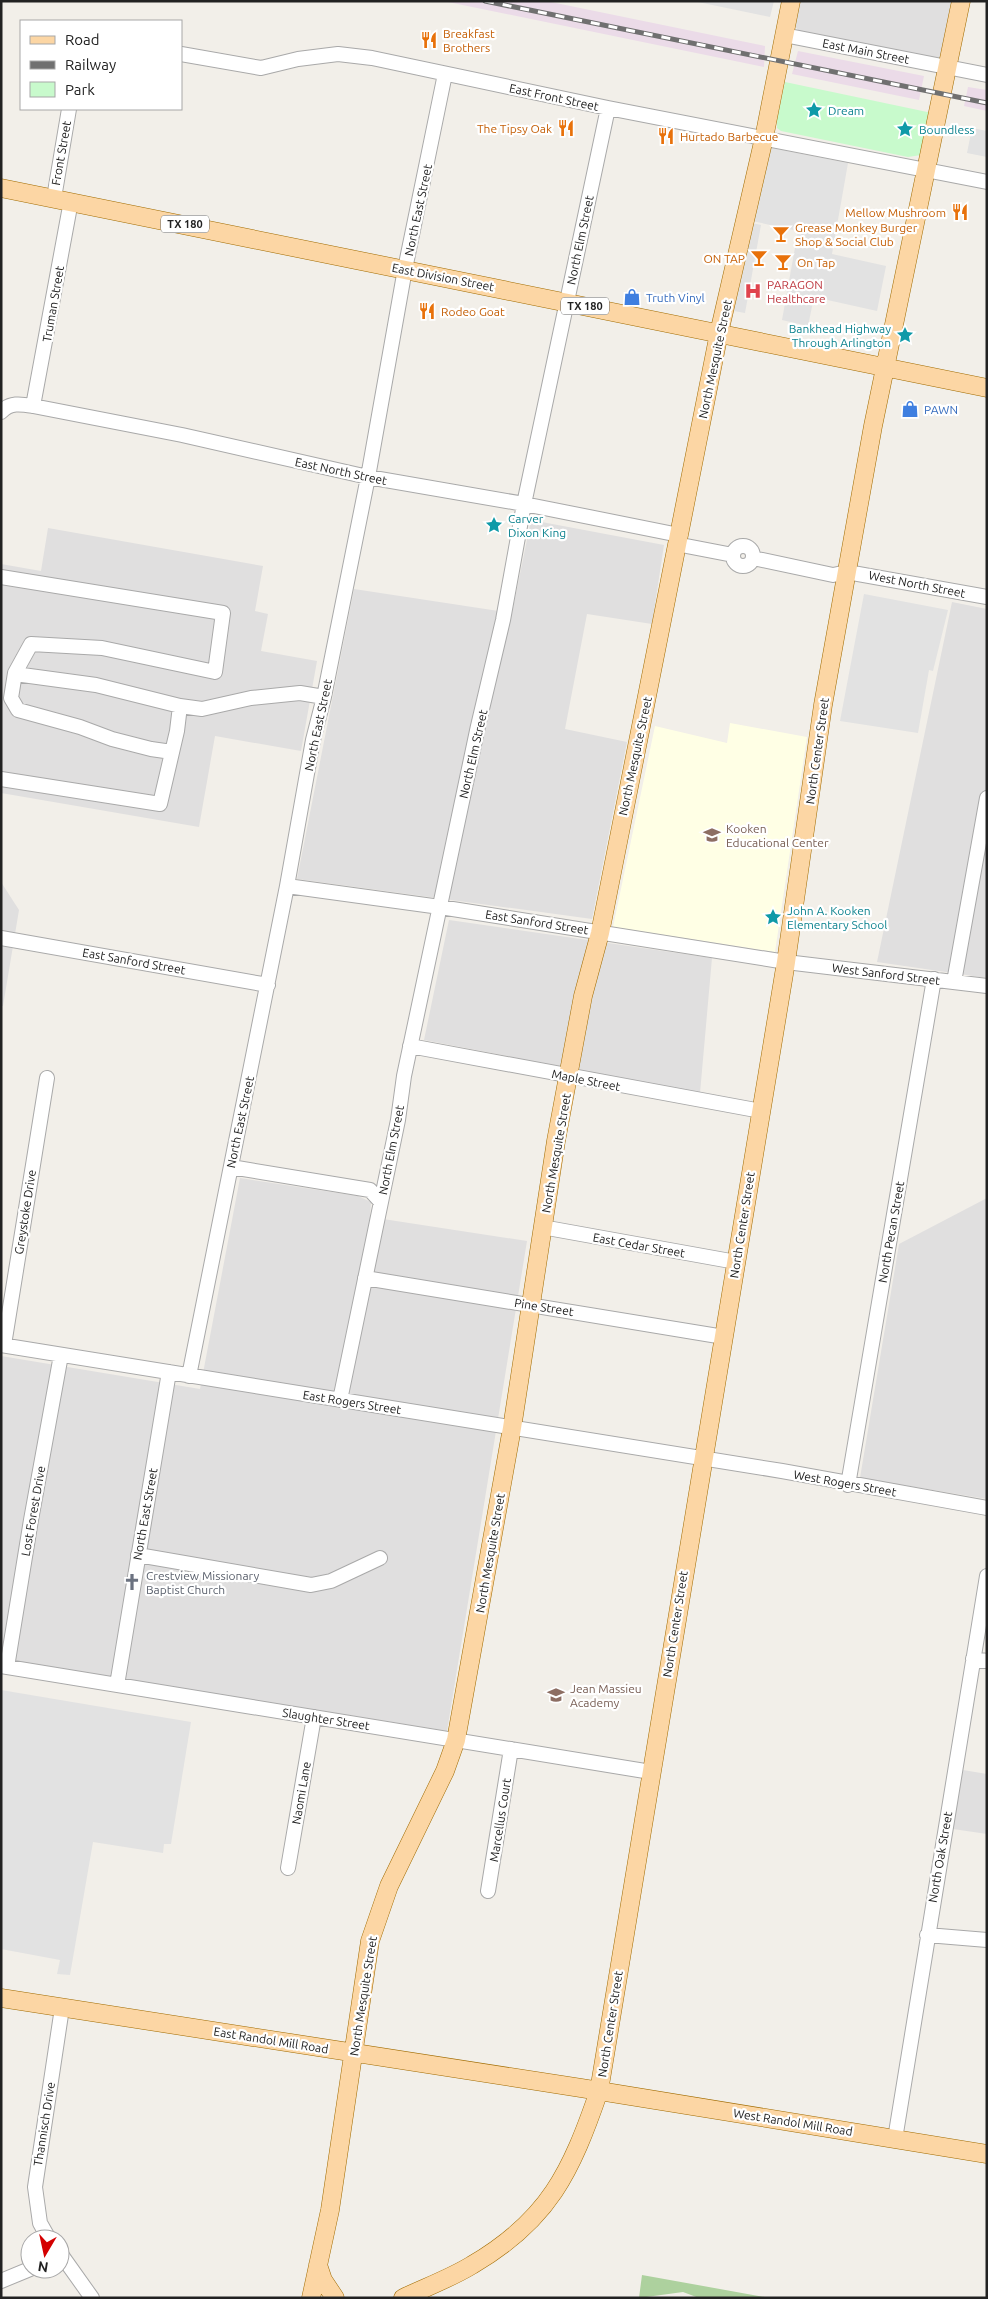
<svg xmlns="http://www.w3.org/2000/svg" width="988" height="2299" font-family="Ubuntu,sans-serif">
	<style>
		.residential { fill: #e0dfdf }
		.industrial { fill: #ebdbe8 }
		.education { fill: #ffffe5 }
		.forest { fill: #add19e }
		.park { fill: #c8facc }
		.parking { fill: #e2e2e2 }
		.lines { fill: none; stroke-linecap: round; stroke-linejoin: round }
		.minor-casing { stroke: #a9a9a9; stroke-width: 16 }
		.major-casing { stroke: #a06b00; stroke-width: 19 }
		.minor { stroke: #fff; stroke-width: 14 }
		.major { stroke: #fcd6a4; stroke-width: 18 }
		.rail-casing { stroke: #707070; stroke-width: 5 }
		.rail { stroke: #fff; stroke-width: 3; stroke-dasharray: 9; stroke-linecap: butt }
		.labels { text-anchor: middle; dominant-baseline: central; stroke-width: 4.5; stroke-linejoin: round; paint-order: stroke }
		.shield { fill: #fff; stroke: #646464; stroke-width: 1 }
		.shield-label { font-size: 11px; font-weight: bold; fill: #222 }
		.food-label { font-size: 12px; fill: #c56008; stroke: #fff; text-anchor: start }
		.street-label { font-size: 12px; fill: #222; stroke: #fff }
		.culture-label { font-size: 12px; fill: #0d838f; stroke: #fff; text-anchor: start }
		.health-label { font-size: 12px; fill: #be3a42; stroke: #fff; text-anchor: start }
		.shop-label { font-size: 12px; fill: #366cbe; stroke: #fff; text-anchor: start }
		.education-label { font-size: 12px; fill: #785e54; stroke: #fff; text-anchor: start }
		.worship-label { font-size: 12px; fill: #5b616d; stroke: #fff; text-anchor: start }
	</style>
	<rect width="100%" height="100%" fill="#f2efe9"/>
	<path class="residential" d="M799,1H954L943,54L937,59L799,31L794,25Z
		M531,520L664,545L652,624L587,614L565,729L627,742L592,919L297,879L354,589L512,613Z
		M48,528L263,566L255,611L268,614L261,651L317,661L301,751L215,736L199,827L1,793V564L41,571Z
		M952,602L987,609V978L877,962Z
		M1,882L19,910L3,1006H1Z
		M449,920L712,958L700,1093L424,1040Z
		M240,1178L358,1196L371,1202L370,1217L527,1241L447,1731L1,1659V1356L200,1389Z
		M987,1198V1499L860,1478L899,1244Z
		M963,1770L987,1774V1834L953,1829Z"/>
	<path class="industrial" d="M443,1H546L765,46L764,67Z
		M798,51L924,76L919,100L792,74Z
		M968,87L987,90V111L964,106Z"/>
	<path class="education" d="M730,723L807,737L775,952L613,927L655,726L727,743Z"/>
	<path class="forest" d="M642,2275L770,2298H699L683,2292L639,2298Z"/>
	<path class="park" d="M785,82L932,113L921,155L908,157L781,131L777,128V119Z"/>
	<path class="parking" d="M693,1H774L770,17Z
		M972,128L987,131V157L967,153Z
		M767,147L848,163L832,254L886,266L877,311L814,297L808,326L782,320L798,231L752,221Z
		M752,223L761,225L745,313L734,311Z
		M864,594L948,610L933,671L929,670L918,733L840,721Z
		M1,1690L191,1722L171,1844H164L163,1853L93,1842L70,1975L57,1974L60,1960L1,1949Z"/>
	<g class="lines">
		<g class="minor-casing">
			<path id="minor" d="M784,35L987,75
				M181,54L261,68L298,59L338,54L372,58L608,108L987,182
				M54,198L69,109
				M33,406L71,201
				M1,412C10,402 21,404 33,406L182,435L368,477L524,504L679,535
				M676,544L733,555
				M733 556a10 10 0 1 1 20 0a10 10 0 1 1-20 0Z
				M753,558L833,575L847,572L987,597
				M1,577L223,613L215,672L102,648L31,644L15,673L11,698L18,710L80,727L112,739L151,749L172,752
				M15,674L96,685L180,706
				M1,779L160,804L177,731L180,706L202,709L251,698L300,693L324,697
				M287,886L440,907L786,962L987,986
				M1,938L268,985
				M954,982L987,798
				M410,1046L761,1111
				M231,1167L370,1190L381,1202
				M542,1227L736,1262
				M365,1278L724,1337
				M1,1345L782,1471L987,1508
				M4,1345L47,1078
				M189,1376L287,886L313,740L324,697L368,477L405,269L445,74
				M340,1400L398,1120L404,1076L478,726L503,620L524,504L608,108
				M848,1485L934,979
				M138,1555L311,1585L331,1581L380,1558
				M973,1659L987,1661
				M1,1666L651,1772
				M7,1667L31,1520L61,1355
				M117,1685L169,1372
				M288,1868L314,1717
				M488,1891L511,1749
				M927,1935L987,1940
				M895,2139L987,1576
				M49,2239L40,2223L35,2187L62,2008
				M60,2253L92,2298
				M1,2281L30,2269"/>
		</g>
		<g class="major-casing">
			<path id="major" d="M1,188L987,388
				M1,1998L581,2088L987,2154
				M318,2265L323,2280L335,2298
				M311,2298L330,2210L370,1941L389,1886L445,1771L456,1740L512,1428L556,1141L583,996L600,933L719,333L764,138L791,1
				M403,2298C426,2287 451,2278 472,2265C549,2220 571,2172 599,2091L786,962L823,705L873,426L961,1"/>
		</g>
		<use href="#minor" class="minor"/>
		<use href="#major" class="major"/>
		<g class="rail-casing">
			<path id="rail" d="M485,1L987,103"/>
		</g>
		<use href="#rail" class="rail"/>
	</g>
	<defs>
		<g id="restaurant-bare" transform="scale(1.35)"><path d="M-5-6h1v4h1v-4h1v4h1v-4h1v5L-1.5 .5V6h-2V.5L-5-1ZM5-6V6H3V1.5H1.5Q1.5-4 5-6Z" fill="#e8710a" stroke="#fff" stroke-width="2.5" paint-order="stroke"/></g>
		<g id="sight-bare" transform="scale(1.35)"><path d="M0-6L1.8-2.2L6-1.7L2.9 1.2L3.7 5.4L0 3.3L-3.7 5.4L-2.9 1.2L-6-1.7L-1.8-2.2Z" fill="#0f9aa8" stroke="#fff" stroke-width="2.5" paint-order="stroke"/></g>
		<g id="bar-bare" transform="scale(1.35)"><path d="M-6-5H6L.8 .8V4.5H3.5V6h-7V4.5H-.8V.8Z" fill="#e8710a" stroke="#fff" stroke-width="2.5" paint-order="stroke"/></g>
		<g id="hospital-bare" transform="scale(1.35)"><path d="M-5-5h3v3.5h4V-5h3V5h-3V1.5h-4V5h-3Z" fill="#e0444e" stroke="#fff" stroke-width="2.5" paint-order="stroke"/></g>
		<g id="shop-bare" transform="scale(1.35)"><path d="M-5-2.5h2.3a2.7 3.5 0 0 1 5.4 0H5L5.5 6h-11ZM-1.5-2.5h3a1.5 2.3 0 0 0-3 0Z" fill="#3f7fe0" stroke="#fff" stroke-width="2.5" paint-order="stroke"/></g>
		<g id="school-bare" transform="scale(1.35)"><path d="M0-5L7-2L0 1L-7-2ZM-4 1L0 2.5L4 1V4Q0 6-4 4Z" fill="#8d6e63" stroke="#fff" stroke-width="2.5" paint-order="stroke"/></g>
		<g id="church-bare" transform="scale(1.35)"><path d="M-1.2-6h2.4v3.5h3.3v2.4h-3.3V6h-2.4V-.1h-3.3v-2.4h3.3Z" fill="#6b7280" stroke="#fff" stroke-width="2.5" paint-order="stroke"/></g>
	</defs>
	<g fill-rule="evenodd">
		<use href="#restaurant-bare" x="429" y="40"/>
		<use href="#sight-bare" x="814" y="110"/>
		<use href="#restaurant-bare" x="566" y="128"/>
		<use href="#sight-bare" x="905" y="129"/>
		<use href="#restaurant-bare" x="666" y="136"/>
		<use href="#restaurant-bare" x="960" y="212"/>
		<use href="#bar-bare" x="781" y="234"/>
		<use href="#bar-bare" x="759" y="258"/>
		<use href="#bar-bare" x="783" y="262"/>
		<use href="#hospital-bare" x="753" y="291"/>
		<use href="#shop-bare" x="632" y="297"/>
		<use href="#restaurant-bare" x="427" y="311"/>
		<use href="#sight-bare" x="905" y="335"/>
		<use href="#shop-bare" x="910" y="409"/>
		<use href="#sight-bare" x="494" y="525"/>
		<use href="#school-bare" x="712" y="835"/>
		<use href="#sight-bare" x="773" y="917"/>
		<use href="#church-bare" x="132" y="1582"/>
		<use href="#school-bare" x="556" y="1695"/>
	</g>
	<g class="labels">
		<g class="shield">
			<rect x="161" y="215.5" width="48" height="17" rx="4"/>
			<rect x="561" y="297.5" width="48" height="17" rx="4"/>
		</g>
		<g class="shield-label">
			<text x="185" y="224">TX 180</text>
			<text x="585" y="306">TX 180</text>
		</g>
		<g class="food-label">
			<text x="443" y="33">Breakfast<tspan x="443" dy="14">Brothers</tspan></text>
			<text x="552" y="128" text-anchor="end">The Tipsy Oak</text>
			<text x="680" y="136">Hurtado Barbecue</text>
			<text x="946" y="212" text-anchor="end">Mellow Mushroom</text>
			<text x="795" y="227">Grease Monkey Burger<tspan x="795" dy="14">Shop &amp; Social Club</tspan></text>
			<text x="745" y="258" text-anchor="end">ON TAP</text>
			<text x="797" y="262">On Tap</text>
			<text x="441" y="311">Rodeo Goat</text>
		</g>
		<g class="street-label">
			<text transform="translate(866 51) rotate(11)">East Main Street</text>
			<text transform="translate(554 97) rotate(12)">East Front Street</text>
			<text transform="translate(61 153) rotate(-80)">Front Street</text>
			<text transform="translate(418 210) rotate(-78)">North East Street</text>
			<text transform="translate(580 240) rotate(-78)">North Elm Street</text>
			<text transform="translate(443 277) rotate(11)">East Division Street</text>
			<text transform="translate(53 304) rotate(-80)">Truman Street</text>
			<text transform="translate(715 359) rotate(-78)">North Mesquite Street</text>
			<text transform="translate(341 471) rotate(12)">East North Street</text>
			<text transform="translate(917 584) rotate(11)">West North Street</text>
			<text transform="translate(318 725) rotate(-78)">North East Street</text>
			<text transform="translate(817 751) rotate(-82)">North Center Street</text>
			<text transform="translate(473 754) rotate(-77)">North Elm Street</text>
			<text transform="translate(635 756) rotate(-78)">North Mesquite Street</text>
			<text transform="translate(537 922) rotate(9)">East Sanford Street</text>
			<text transform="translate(134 961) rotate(10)">East Sanford Street</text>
			<text transform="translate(886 974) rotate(7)">West Sanford Street</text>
			<text transform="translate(586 1080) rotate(11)">Maple Street</text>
			<text transform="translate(240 1122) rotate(-78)">North East Street</text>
			<text transform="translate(391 1150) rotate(-79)">North Elm Street</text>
			<text transform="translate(556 1153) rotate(-80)">North Mesquite Street</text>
			<text transform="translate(25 1212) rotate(-81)">Greystoke Drive</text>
			<text transform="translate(742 1225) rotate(-81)">North Center Street</text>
			<text transform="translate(891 1232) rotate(-80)">North Pecan Street</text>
			<text transform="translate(639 1245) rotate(10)">East Cedar Street</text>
			<text transform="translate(544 1307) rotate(9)">Pine Street</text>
			<text transform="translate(352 1402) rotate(9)">East Rogers Street</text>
			<text transform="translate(845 1483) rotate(10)">West Rogers Street</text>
			<text transform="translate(33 1511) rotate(-80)">Lost Forest Drive</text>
			<text transform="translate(145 1514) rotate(-80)">North East Street</text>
			<text transform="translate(490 1553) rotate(-80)">North Mesquite Street</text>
			<text transform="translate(675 1624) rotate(-81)">North Center Street</text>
			<text transform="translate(326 1719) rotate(9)">Slaughter Street</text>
			<text transform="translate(301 1793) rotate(-80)">Naomi Lane</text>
			<text transform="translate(500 1820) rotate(-81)">Marcellus Court</text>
			<text transform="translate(940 1857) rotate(-80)">North Oak Street</text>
			<text transform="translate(363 1996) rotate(-81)">North Mesquite Street</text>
			<text transform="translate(610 2024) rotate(-81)">North Center Street</text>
			<text transform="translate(271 2040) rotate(9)">East Randol Mill Road</text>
			<text transform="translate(793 2122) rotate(9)">West Randol Mill Road</text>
			<text transform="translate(44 2124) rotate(-81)">Thannisch Drive</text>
		</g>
		<g class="culture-label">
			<text x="828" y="110">Dream</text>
			<text x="919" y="129">Boundless</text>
			<text x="891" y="328" text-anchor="end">Bankhead Highway<tspan x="891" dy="14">Through Arlington</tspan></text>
			<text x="508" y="518">Carver<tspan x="508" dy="14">Dixon King</tspan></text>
			<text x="787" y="910">John A. Kooken<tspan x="787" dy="14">Elementary School</tspan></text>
		</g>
		<g class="health-label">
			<text x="767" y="284">PARAGON<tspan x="767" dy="14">Healthcare</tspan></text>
		</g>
		<g class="shop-label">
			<text x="646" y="297">Truth Vinyl</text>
			<text x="924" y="409">PAWN</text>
		</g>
		<g class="education-label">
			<text x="726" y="828">Kooken<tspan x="726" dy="14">Educational Center</tspan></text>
			<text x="570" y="1688">Jean Massieu<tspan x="570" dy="14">Academy</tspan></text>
		</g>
		<g class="worship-label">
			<text x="146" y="1575">Crestview Missionary<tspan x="146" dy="14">Baptist Church</tspan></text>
		</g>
	</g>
	<rect width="988" height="2299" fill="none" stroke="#222222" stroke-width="5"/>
	<rect x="20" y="20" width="162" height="90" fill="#ffffff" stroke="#a7a7a7"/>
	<rect x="30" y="36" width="25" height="8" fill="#fcd6a4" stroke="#a7a7a7"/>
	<text x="65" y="45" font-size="15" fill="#222222">Road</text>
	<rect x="30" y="61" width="25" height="8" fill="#707070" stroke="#a7a7a7"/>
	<text x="65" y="70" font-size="15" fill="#222222">Railway</text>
	<rect x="30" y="82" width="25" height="15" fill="#c8facc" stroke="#a7a7a7"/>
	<text x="65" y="95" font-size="15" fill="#222222">Park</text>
	<g transform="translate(45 2254) rotate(189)"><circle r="24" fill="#ffffff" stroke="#a7a7a7"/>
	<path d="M0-4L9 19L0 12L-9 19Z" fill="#d40000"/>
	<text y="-8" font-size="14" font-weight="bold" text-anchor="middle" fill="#222222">N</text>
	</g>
</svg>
